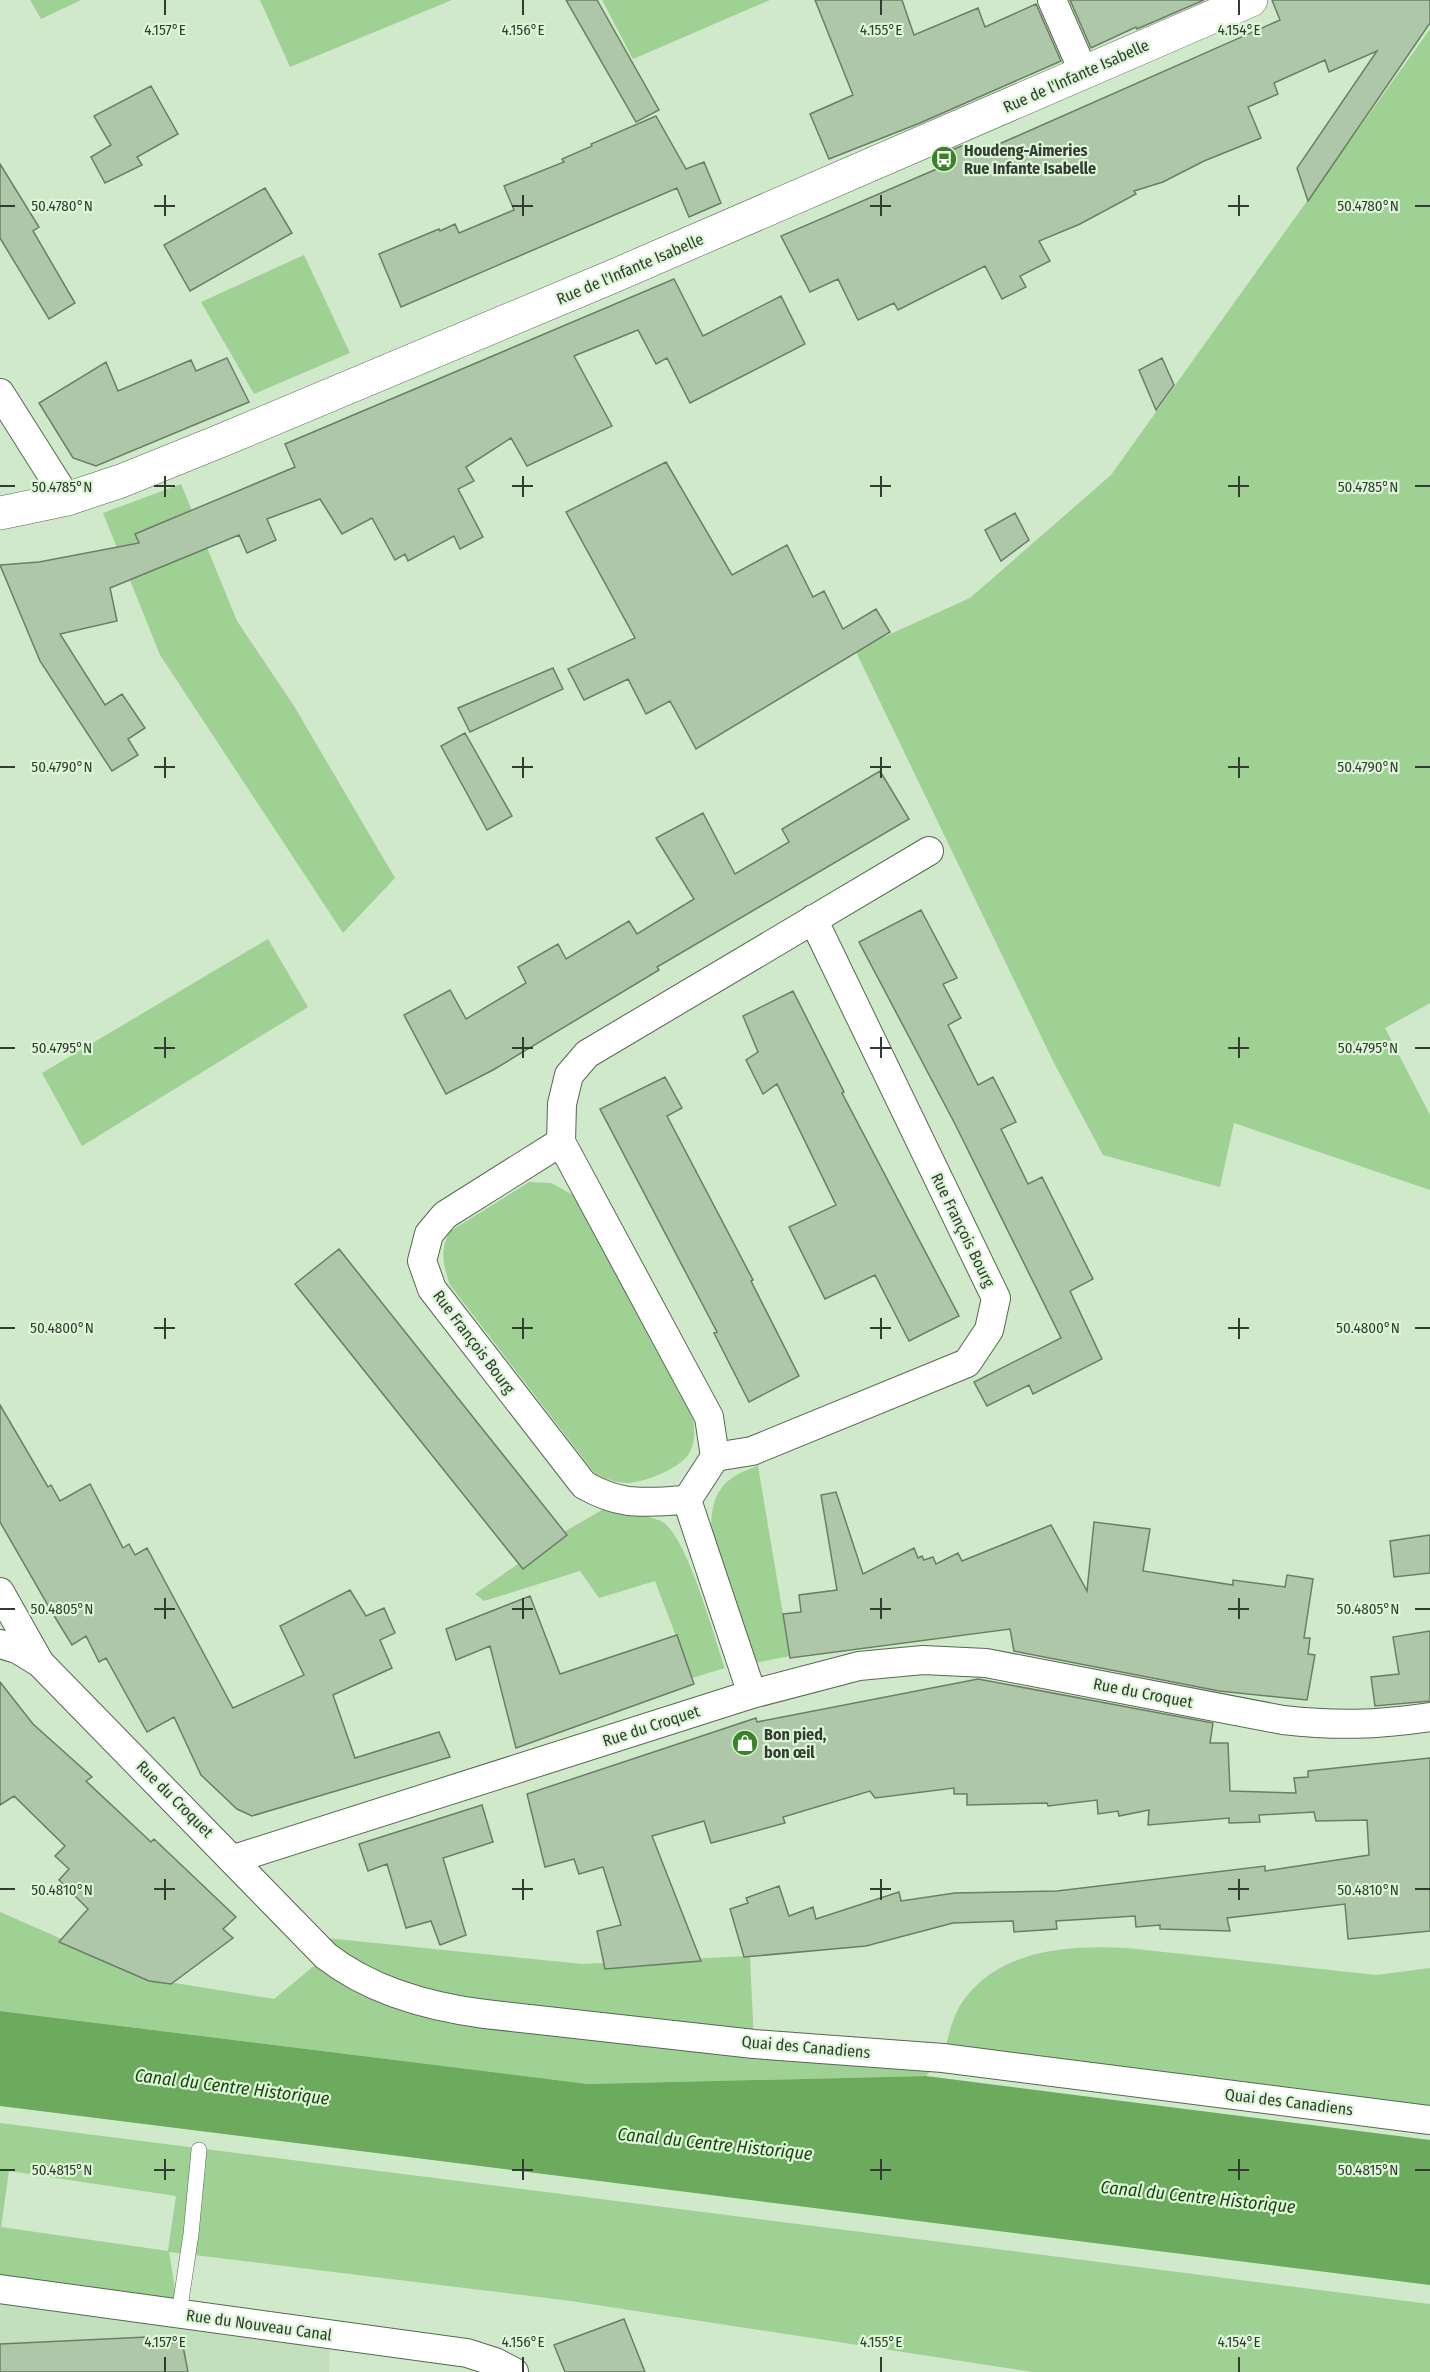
<svg xmlns="http://www.w3.org/2000/svg" width="1430" height="2372" font-family="'Fira Sans Condensed',sans-serif">
	<style>
		.built { fill: #c2e0bb }
		.green { fill: #9fd094; fill-rule: evenodd }
		.water { fill: #6cab5d }
		.building { fill: #afc7a9; stroke: #697f64; stroke-width: 1.5 }
		.lines { fill: none; stroke-linecap: round; stroke-linejoin: round }
		.service-casing { stroke: #54694f; stroke-width: 16 }
		.minor-casing { stroke: #54694f; stroke-width: 30 }
		.tertiary-casing { stroke: #54694f; stroke-width: 34 }
		.service { stroke: #fff; stroke-width: 15 }
		.minor { stroke: #fff; stroke-width: 28 }
		.tertiary { stroke: #fff; stroke-width: 33 }
		.ticks { fill: none; stroke: #333c30; stroke-width: 2 }
		.labels { text-anchor: middle; dominant-baseline: central; stroke-width: 4.5; stroke-linejoin: round; paint-order: stroke }
		.street-label { font-size: 16px; fill: #333c30; stroke: #ddf6d8 }
		.poi-label { font-size: 16px; font-weight: bold; fill: #333c30; stroke: #ddf6d8; text-anchor: start }
		.water-label { font-size: 18px; font-style: italic; fill: #19440e; stroke: #ddf6d8 }
		.ticks-label { font-size: 15px; text-anchor: middle; fill: #333c30; stroke: #ddf6d8; stroke-width: 4.5; stroke-linejoin: round; paint-order: stroke }
	</style>
	<rect width="100%" height="100%" fill="#d0e9cb"/>
	<path class="built" d="M0,2289L330,2334L329,2372H0Z"/>
	<path class="green" d="M30,0H81L41,19Z
		M260,0H452L290,67Z
		M602,0H770L633,59Z
		M1430,29V1003L1385,1028L1430,1115V1190L1234,1123L1220,1187L1103,1155L1053,1061L855,650L970,598L1111,475Z
		M304,255L350,353L254,394L201,302Z
		M181,484L237,621L294,706L395,878L343,933L160,655L103,513Z
		M268,939L308,1007L82,1146L42,1073Z
		M529,1182L551,1183L577,1197L690,1405C694,1421 698,1440 688,1455C678,1469 645,1482 628,1483C617,1483 607,1479 596,1475L450,1285C443,1265 440,1252 449,1232Z
		M758,1466L790,1656L754,1663L711,1533C711,1495 720,1478 758,1466Z
		M602,1510C620,1513 645,1514 661,1521C687,1534 714,1638 725,1668L692,1678L655,1581L599,1598L580,1571L484,1601L475,1594L564,1532Z
		M0,1912L156,1980L274,1999L326,1956L307,1936L582,1964L750,1956L754,2044L943,2057C948,2039 952,2016 963,2001C1000,1949 1069,1945 1127,1948L1376,1975L1430,1968V2120L943,2058L926,2076L588,2084L0,2011Z
		M0,2123L1430,2304V2372H1033L571,2301L169,2252L179,2314L0,2289ZM9,2171L176,2196L168,2251L1,2227Z"/>
	<path class="water" d="M0,2011L588,2084L926,2076L1430,2140V2285L0,2106Z"/>
	<path class="building" d="M566,0H597L659,110L636,122Z
		M815,0H902L914,35L978,8L985,27L1036,4L1061,61L920,123L829,159L810,114L853,95Z
		M1070,0H1204L1137,29L1136,27L1091,48Z
		M1272,0H1430V23L1308,201L1297,168L1377,51L1329,72L1325,60L1274,83L1278,94L1248,107L1261,138L1204,161L1163,182L1134,191L1136,194L1080,224L1039,241L1050,261L1020,276L1026,287L1002,299L985,266L898,310L894,303L858,320L838,279L810,292L781,236L939,168L935,157L966,144L972,156L1280,20Z
		M151,86L178,134L137,157L142,165L105,183L91,157L111,145L94,116Z
		M656,116L686,169L704,162L721,203L689,217L677,188L401,307L379,254L439,229L440,231L455,224L459,233L514,210L504,186L564,162L562,159L592,146L591,144Z
		M0,164L39,227L33,231L75,303L49,319L0,238Z
		M265,188L292,233L190,291L164,245Z
		M674,279L703,336L781,296L805,344L690,403L667,358L656,364L638,330L574,356L612,426L527,466L511,438L466,467L474,481L458,489L483,537L460,549L454,536L408,561L405,554L395,560L372,518L342,534L320,499L267,519L276,540L247,553L239,535L110,588L117,621L60,634L105,705L122,694L145,728L128,739L138,755L112,771L40,661L0,565L39,562L139,543L135,534L295,467L285,444Z
		M227,358L249,402L96,466L73,458L39,403L106,362L118,391L191,360L196,371Z
		M1162,358L1174,385L1156,410L1139,370Z
		M666,462L732,575L787,545L813,597L824,591L843,629L876,609L890,632L696,749L670,701L646,714L628,679L584,700L568,669L635,638L566,512Z
		M1015,513L1029,540L1001,561L985,530Z
		M553,668L563,689L470,732L458,708Z
		M465,733L512,816L487,830L441,746Z
		M880,771L909,819L657,967L659,970L493,1070L446,1094L404,1015L450,990L466,1019L526,983L518,967L558,944L566,959L629,921L637,934L694,899L656,838L703,813L735,874L789,842L782,829Z
		M921,910L957,978L943,984L961,1018L948,1025L978,1085L993,1077L1016,1122L1001,1129L1028,1184L1042,1177L1093,1279L1070,1291L1102,1359L1033,1394L1029,1385L987,1406L974,1382L1061,1338L955,1124L859,942Z
		M793,991L844,1092L842,1093L959,1316L909,1341L875,1275L825,1299L789,1227L836,1205L777,1084L763,1094L746,1060L758,1052L743,1016Z
		M665,1077L682,1108L667,1116L753,1280L751,1281L799,1376L749,1402L714,1333L717,1332L600,1109Z
		M339,1249L567,1535L523,1569L295,1284Z
		M0,1405L48,1487L51,1485L60,1501L90,1484L123,1548L129,1544L135,1555L147,1548L233,1708L304,1675L280,1626L350,1590L366,1616L384,1608L395,1633L380,1640L392,1668L333,1695L355,1758L439,1732L450,1757L252,1816L237,1809L201,1775L174,1717L147,1732L106,1658L99,1662L86,1636L72,1645L53,1614L0,1522Z
		M836,1492L863,1574L914,1548L918,1558L922,1556L924,1560L933,1557L936,1564L958,1553L962,1561L1051,1525L1087,1591L1094,1522L1150,1529L1143,1571L1233,1585V1580L1285,1587L1287,1575L1313,1579L1304,1638H1310L1308,1654L1315,1655L1307,1700L1219,1691L1014,1651L1010,1629L790,1658L783,1614L801,1612L799,1595L837,1590L821,1495Z
		M1430,1535V1573L1394,1577L1390,1541Z
		M530,1596L560,1674L677,1635L694,1684L516,1748L490,1646L456,1660L446,1629Z
		M1430,1631V1701L1375,1706L1371,1677L1399,1674L1393,1637Z
		M978,1679L1213,1723L1210,1743H1228L1230,1791L1296,1793L1294,1778L1308,1777V1771L1430,1758V1931L1348,1939L1345,1904L1227,1918L1230,1931L1160,1929V1925L1136,1927L1135,1916L1056,1921L1057,1929L1014,1932L1013,1921L953,1923L866,1946L744,1957L730,1909L748,1903L746,1898L779,1886L789,1916L813,1907L816,1919L899,1892L901,1901L955,1893L1057,1891L1265,1866V1871L1369,1855L1367,1820L1316,1821L1314,1812L1259,1815L1260,1822L1229,1823V1818L1148,1825L1149,1810L1119,1816L1118,1811L1098,1814L1097,1800L1048,1806L1047,1803L967,1805V1794H954V1788L875,1798L870,1791L783,1817L785,1823L711,1843L704,1821L652,1836L701,1961L605,1969L597,1931L621,1925L603,1867L579,1874L574,1859L545,1867L527,1794L756,1718L757,1722Z
		M0,1682L33,1724L92,1777L86,1781L151,1842L154,1839L236,1917L223,1929L233,1938L171,1984L149,1981L59,1942L88,1909L59,1880L69,1869L55,1856L65,1846L14,1796L0,1805Z
		M482,1805L493,1842L443,1858L466,1935L440,1945L431,1921L406,1928L387,1864L368,1871L359,1844Z
		M624,2319L645,2372H565L554,2345Z
		M147,2337L148,2348L182,2341L188,2372H0V2344Z"/>
	<g class="lines">
		<g class="service-casing">
			<path id="service" d="M179,2314L191,2234L199,2150"/>
		</g>
		<g class="minor-casing">
			<path id="minor" d="M1052,0L1084,73
				M0,393L67,499
				M561,1142L445,1215L429,1234L422,1261L432,1289L584,1485C623,1507 644,1502 687,1500
				M715,1457L752,1451L967,1363L989,1330L996,1298L813,919
				M687,1500L715,1457L709,1417L561,1142L562,1104L569,1075L587,1054L929,851
				M687,1500L752,1694
				M0,1592L40,1663L326,1956C371,1991 430,2007 485,2014L754,2044L943,2058L1430,2120
				M0,1644L17,1649L40,1663
				M234,1859L752,1694L859,1666L923,1660L986,1663L1283,1720C1337,1726 1376,1725 1430,1717
				M0,2289L467,2353L495,2362L514,2372"/>
		</g>
		<g class="tertiary-casing">
			<path id="tertiary" d="M0,513L67,499L121,481L225,439L609,278L1251,0"/>
		</g>
		<use href="#service" class="service"/>
		<use href="#minor" class="minor"/>
		<use href="#tertiary" class="tertiary"/>
	</g>
	<path class="ticks" d="M165,0V15M523,0V15M881,0V15M1239,0V15M165,195V216M523,195V216M881,195V216M1239,195V216M0,206H15M154,206H175M512,206H533M870,206H891M1228,206H1249M1415,206H1430M165,476V497M523,476V497M881,476V497M1239,476V497M0,486H15M154,486H175M512,486H533M870,486H891M1228,486H1249M1415,486H1430M165,757V778M523,757V778M881,757V778M1239,757V778M0,767H15M154,767H175M512,767H533M870,767H891M1228,767H1249M1415,767H1430M165,1037V1058M523,1037V1058M881,1037V1058M1239,1037V1058M0,1048H15M154,1048H175M512,1048H533M870,1048H891M1228,1048H1249M1415,1048H1430M165,1318V1339M523,1318V1339M881,1318V1339M1239,1318V1339M0,1328H15M154,1328H175M512,1328H533M870,1328H891M1228,1328H1249M1415,1328H1430M165,1598V1619M523,1598V1619M881,1598V1619M1239,1598V1619M0,1609H15M154,1609H175M512,1609H533M870,1609H891M1228,1609H1249M1415,1609H1430M165,1879V1900M523,1879V1900M881,1879V1900M1239,1879V1900M0,1889H15M154,1889H175M512,1889H533M870,1889H891M1228,1889H1249M1415,1889H1430M165,2159V2180M523,2159V2180M881,2159V2180M1239,2159V2180M0,2170H15M154,2170H175M512,2170H533M870,2170H891M1228,2170H1249M1415,2170H1430M165,2357V2372M523,2357V2372M881,2357V2372M1239,2357V2372"/>
	<defs>
		<g id="bus-disc" transform="scale(1.35)"><circle r="9.5" fill="#3b8329" stroke="#ddf6d8"/><path d="M-5-6H5V4H4V6H2V4H-2V6H-4V4H-5ZM-3.5-4V0h7V-4ZM-3.5 1.2v1.5H-2V1.2ZM2 1.2v1.5H3.5V1.2Z" fill="#fff"/></g>
		<g id="shop-disc" transform="scale(1.35)"><circle r="9.5" fill="#3b8329" stroke="#ddf6d8"/><path d="M-5-2.5h2.3a2.7 3.5 0 0 1 5.4 0H5L5.5 6h-11ZM-1.5-2.5h3a1.5 2.3 0 0 0-3 0Z" fill="#fff"/></g>
	</defs>
	<g fill-rule="evenodd">
		<use href="#bus-disc" x="944" y="159"/>
		<use href="#shop-disc" x="745" y="1743"/>
	</g>
	<g class="labels">
		<g class="street-label">
			<text transform="translate(1076 76) rotate(-24)">Rue de l'Infante Isabelle</text>
			<text transform="translate(630 269) rotate(-23)">Rue de l'Infante Isabelle</text>
			<text transform="translate(963 1230) rotate(64)">Rue François Bourg</text>
			<text transform="translate(474 1342) rotate(53)">Rue François Bourg</text>
			<text transform="translate(1143 1693) rotate(11)">Rue du Croquet</text>
			<text transform="translate(651 1726) rotate(-18)">Rue du Croquet</text>
			<text transform="translate(175 1799) rotate(45)">Rue du Croquet</text>
			<text transform="translate(806 2047) rotate(5)">Quai des Canadiens</text>
			<text transform="translate(1289 2102) rotate(7)">Quai des Canadiens</text>
			<text transform="translate(259 2325) rotate(8)">Rue du Nouveau Canal</text>
		</g>
		<g class="poi-label">
			<text x="964" y="150">Houdeng-Aimeries<tspan x="964" dy="18">Rue Infante Isabelle</tspan></text>
			<text x="764" y="1734">Bon pied,<tspan x="764" dy="18">bon œil</tspan></text>
		</g>
		<g class="water-label">
			<text transform="translate(232 2087) rotate(7)">Canal du Centre Historique</text>
			<text transform="translate(715 2144) rotate(6)">Canal du Centre Historique</text>
			<text transform="translate(1198 2197) rotate(6)">Canal du Centre Historique</text>
		</g>
	</g>
	<g class="ticks-label">
		<text x="165" y="35">4.157°E</text>
		<text x="523" y="35">4.156°E</text>
		<text x="881" y="35">4.155°E</text>
		<text x="1239" y="35">4.154°E</text>
		<text x="1368" y="211">50.4780°N</text>
		<text x="62" y="211">50.4780°N</text>
		<text x="1368" y="492">50.4785°N</text>
		<text x="62" y="492">50.4785°N</text>
		<text x="1368" y="772">50.4790°N</text>
		<text x="62" y="772">50.4790°N</text>
		<text x="1368" y="1053">50.4795°N</text>
		<text x="62" y="1053">50.4795°N</text>
		<text x="1368" y="1333">50.4800°N</text>
		<text x="62" y="1333">50.4800°N</text>
		<text x="1368" y="1614">50.4805°N</text>
		<text x="62" y="1614">50.4805°N</text>
		<text x="62" y="1895">50.4810°N</text>
		<text x="1368" y="1895">50.4810°N</text>
		<text x="62" y="2175">50.4815°N</text>
		<text x="1368" y="2175">50.4815°N</text>
		<text x="165" y="2347">4.157°E</text>
		<text x="523" y="2347">4.156°E</text>
		<text x="881" y="2347">4.155°E</text>
		<text x="1239" y="2347">4.154°E</text>
	</g>
</svg>
